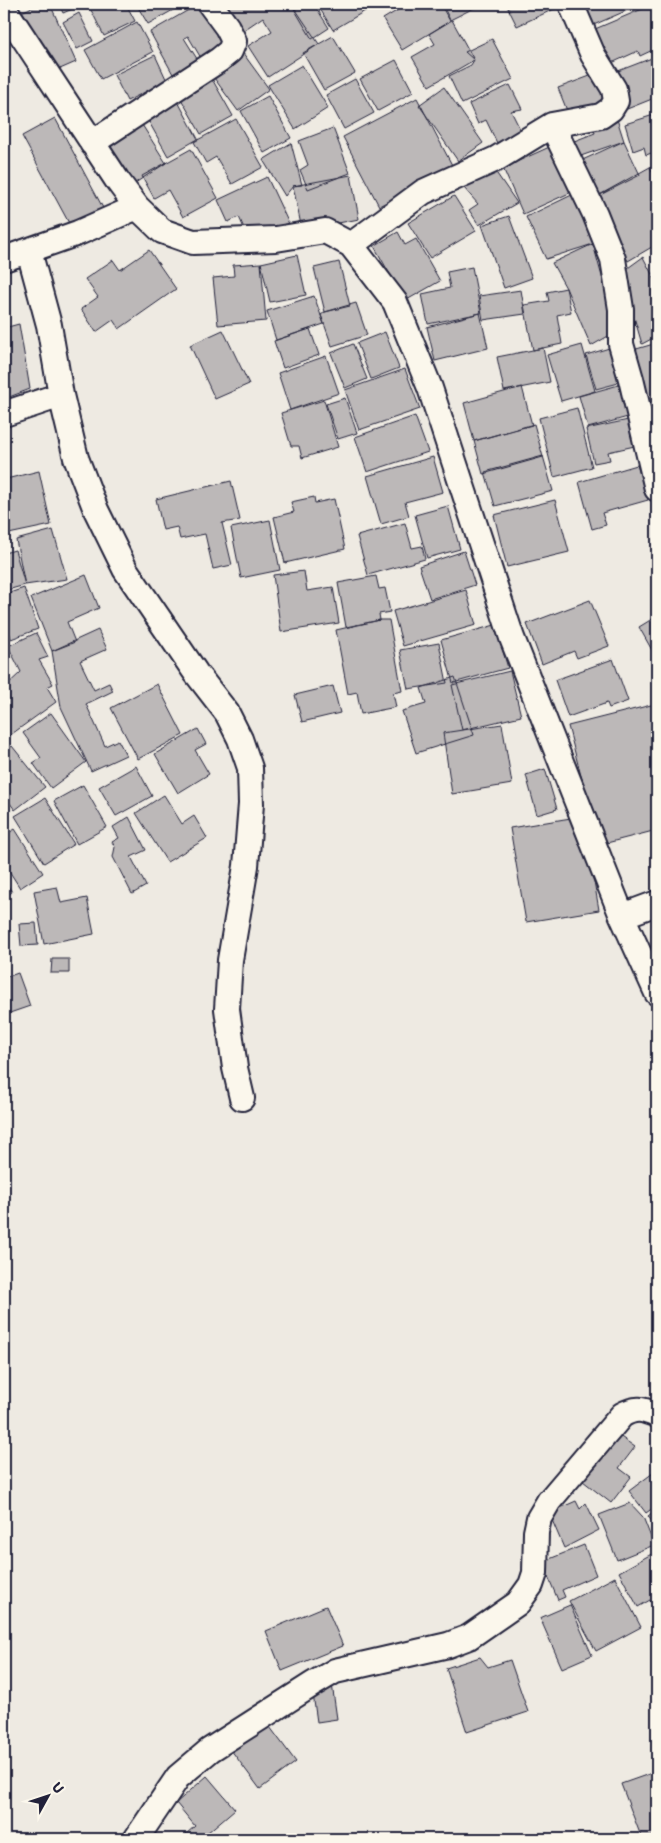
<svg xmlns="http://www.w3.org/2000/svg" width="661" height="1843" font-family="'Shantell Sans',sans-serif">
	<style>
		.building { fill: #bcb8b8; stroke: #22223b }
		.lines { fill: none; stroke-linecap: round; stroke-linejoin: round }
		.minor-casing { stroke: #22223b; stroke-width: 28 }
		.minor { stroke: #fbf7ec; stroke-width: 24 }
	</style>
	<rect width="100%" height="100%" fill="#eeeae2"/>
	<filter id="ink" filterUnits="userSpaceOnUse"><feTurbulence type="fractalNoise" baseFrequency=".02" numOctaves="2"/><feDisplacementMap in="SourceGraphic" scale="10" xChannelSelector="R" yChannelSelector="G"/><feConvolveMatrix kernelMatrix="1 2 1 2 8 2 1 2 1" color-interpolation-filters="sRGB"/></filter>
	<g filter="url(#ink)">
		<path class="building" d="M39,4H50L76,62L44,76L17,14Z
			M59,4H84L63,13Z
			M99,4H126L135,21L104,36L90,8Z
			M136,4H184L148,24Z
			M199,4L223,46L201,58L188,36L184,38L199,62L174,76L150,32Z
			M223,4H292L319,44L268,77L248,46L272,31L263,17L241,32Z
			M299,4H314L329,28L312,39L293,7Z
			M317,4H368L370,8L333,30Z
			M408,4H440L450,21L402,50L383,19Z
			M442,4H482L450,20Z
			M506,4H565L517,26Z
			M579,4H636L637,6L589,27Z
			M654,4H655L657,8V48L640,56L638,51L603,67L588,32Z
			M79,13L93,41L77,49L63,22Z
			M452,20L474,60L429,86L412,57L435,44L429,34Z
			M137,22L153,52L101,79L85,50Z
			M333,36L355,73L324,90L303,53Z
			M492,39L513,79L462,104L449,76L471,65L474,60L465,52Z
			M240,49L269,89L238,111L209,71Z
			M155,55L167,81L127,101L114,75Z
			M657,56V97L627,109L613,73Z
			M396,60L413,92L378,111L360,79Z
			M302,65L328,108L295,129L268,85Z
			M208,72L233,116L201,134L176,90Z
			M598,73L610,103L570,118L558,88Z
			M355,79L374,113L344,129L326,95Z
			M510,85L522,109L511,111L521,131L497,143L486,120L478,124L469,104Z
			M444,87L483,143L458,161L419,105Z
			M175,96L198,139L168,156L144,113Z
			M268,96L291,138L264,153L241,111Z
			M417,98L453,167L379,206L343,137Z
			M657,114V151L646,155L644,147L633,151L625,124Z
			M616,116L624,141L575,158L569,143L595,133L592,125Z
			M55,118L103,208L70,225L22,136Z
			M236,119L263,167L232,184L216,157L206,163L194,142Z
			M139,120L166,163L129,187L104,143Z
			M333,128L350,173L308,189L300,170L308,165L299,141Z
			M624,141L640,175L594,198L576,163Z
			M291,143L302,185L293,186L285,196L263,160Z
			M556,144L576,190L523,214L503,168Z
			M191,149L218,198L183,217L168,190L154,198L142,176Z
			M650,167L657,180V244L628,261L594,198Z
			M495,171L517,203L479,225L469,210L478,204L464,188Z
			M351,175L359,219L302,230L293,186Z
			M267,177L290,226L248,237L239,217L228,222L218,200Z
			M576,193L593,244L546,259L526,217Z
			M454,196L476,231L430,258L408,223Z
			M509,216L532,278L504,288L482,225Z
			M398,232L405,245L416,239L440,281L405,301L374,246Z
			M593,244L617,331L591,346L566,288L552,263Z
			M149,250L176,289L119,329L113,320L96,332L81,309L98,297L85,279L113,260L120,270Z
			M297,255L306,295L270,302L261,263Z
			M643,257L657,284V336L642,344L621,273Z
			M339,262L350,306L325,312L314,268Z
			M261,263L266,321L218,325L213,278L234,276L233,265Z
			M472,267L481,313L428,324L422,294L450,288L447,272Z
			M566,288L571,312L557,315L562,344L533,350L524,305L549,301L547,292Z
			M521,290L525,314L483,320L479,296Z
			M314,296L324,324L276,340L267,311Z
			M356,303L367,335L332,346L321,315L325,312Z
			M480,313L488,348L435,361L427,327Z
			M19,324L30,389L4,399V328Z
			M310,329L319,355L283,368L274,341Z
			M223,330L249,384L215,399L190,345Z
			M385,332L399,368L371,379L357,343Z
			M657,343V407L650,409L633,350Z
			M353,344L367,379L345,388L331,353Z
			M582,345L595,391L561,401L547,355Z
			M616,346L626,381L596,389L586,355Z
			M543,348L550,382L504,391L497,357Z
			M326,356L339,393L290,410L278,373Z
			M405,369L420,409L359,430L345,390Z
			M626,383L635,415L588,428L579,396Z
			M522,387L532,425L474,441L464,403Z
			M345,398L357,433L338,439L326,404Z
			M324,400L338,447L302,458L299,446H291L281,413Z
			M577,408L592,467L554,477L539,418Z
			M415,416L428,452L367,472L355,437Z
			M633,419L639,445L608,452L610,460L594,463L586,429Z
			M534,424L543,457L483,474L474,441Z
			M543,456L553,491L495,506L485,472Z
			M433,457L443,492L405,502L409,516L381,524L367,476Z
			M637,465L648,500L602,513L606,525L592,529L579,482Z
			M39,471L51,525L4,535V490H8L6,479Z
			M231,481L240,520L222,523L232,565L213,569L205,534L180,539L177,527L163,530L156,499Z
			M314,497L315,503L334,499L345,549L285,563L274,517L294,512L291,502Z
			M555,500L569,552L507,567L494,515Z
			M448,506L460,549L427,558L415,515Z
			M270,520L280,570L241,578L231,528Z
			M405,523L412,548L422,546L425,559L368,575L357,536Z
			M53,530L67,579L25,585L16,540Z
			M15,550L25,585L4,591V553Z
			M464,551L475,585L430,599L419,566Z
			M304,571L307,591L333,587L339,623L281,632L273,575Z
			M86,575L99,608L67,622L75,642L52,651L31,598Z
			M376,576L379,589L385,588L390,612L379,614L380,620L346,627L338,583Z
			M24,588L38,629L11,639L9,631L4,633V595Z
			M466,590L476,625L403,646L393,611Z
			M590,600L609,646L577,658L574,651L542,664L527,624Z
			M657,616V659L639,627Z
			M380,620H389L402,691L393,693L396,707L361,714L357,692L348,694L336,630Z
			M495,625L508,668L453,683L441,640Z
			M98,630L107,649L80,661L94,690L109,683L113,691L86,704L105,746L118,740L126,755L91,771L61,707L52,651Z
			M36,633L48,657L39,660L53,684L47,687L56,702L9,736L4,729V688L21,672L8,646Z
			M439,643L447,683L408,689L400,650Z
			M613,659L628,701L609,708L607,703L568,717L555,680Z
			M510,671L521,716L462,730L452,685Z
			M455,677L474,735L416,753L402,711L426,704L421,688Z
			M157,684L183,735L138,759L111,708Z
			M333,686L340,713L302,722L295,695Z
			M655,704L657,711V830L599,845L568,726Z
			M51,713L86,762L51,788L33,763L41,758L23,733Z
			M502,724L512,784L452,794L443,733Z
			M198,729L206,744L195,750L209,774L178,793L155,754Z
			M12,746L45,787L15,810L4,795V752Z
			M136,766L152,796L116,816L99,787Z
			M545,769L557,809L537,815L526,775Z
			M83,785L107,827L77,844L54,801Z
			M164,795L182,824L194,816L207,838L167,862L136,813Z
			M45,798L74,844L44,863L15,816Z
			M583,816L599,910L526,922L510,828Z
			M129,817L146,850L131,857L146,886L132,894L113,857L115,847L112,842L119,838L113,827Z
			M15,829L43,873L20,888L4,863V836Z
			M4,880L12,892L4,898Z
			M57,887L61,903L87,898L94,934L44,944L34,891Z
			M36,923L38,945L21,946L19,924Z
			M52,959H69V973H51Z
			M18,973L30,1006L4,1015V978Z
			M618,1435L635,1447L619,1468L631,1477L611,1503L583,1481Z
			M657,1470V1505L646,1513L629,1491Z
			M576,1501L580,1509L586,1503L599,1530L564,1548L549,1513Z
			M630,1503L643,1517L654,1545L617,1560L599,1515Z
			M657,1509V1529L648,1516Z
			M584,1545L596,1575L562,1590L565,1597L558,1600L542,1562Z
			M657,1551V1613L650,1600L638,1607L619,1572Z
			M615,1577L641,1627L596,1651L569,1601Z
			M570,1605L592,1655L562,1668L540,1618Z
			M326,1606L343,1646L282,1671L266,1631Z
			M480,1657L488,1667L510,1660L528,1712L467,1732L446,1668Z
			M332,1684L337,1719L317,1722L312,1687Z
			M267,1723L296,1762L260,1789L231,1750Z
			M652,1773L657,1787V1839H642L621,1784Z
			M207,1776L235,1809L200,1839H191L186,1834L195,1826L176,1803Z"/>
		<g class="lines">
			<g class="minor-casing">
				<path id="minor" d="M4,8L117,180L137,207L162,231L193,242L276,239L325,231L351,245L395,302L430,388L512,638L622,916L657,993
					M552,125L595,214L613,259L621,309V344L631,379L657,489
					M92,143L219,60L230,51L234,41L227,27L210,4
					M351,245L423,192L496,159L552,125L601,116L611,109L616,101L614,89L593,55L571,4
					M29,251L49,325L61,395L76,458L96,510L125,569L196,673L227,713L240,739L250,768L251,804L246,866L230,960L227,1009L235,1068L242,1098
					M4,259L78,233L137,207
					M4,414L61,395
					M622,916L657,903
					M136,1839L178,1777L210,1750L313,1684L335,1671L448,1645L469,1637L518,1603L531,1585L535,1573L536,1532L539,1518L549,1501L622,1415C636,1407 642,1409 657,1415"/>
			</g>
			<use href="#minor" class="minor"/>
		</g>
	</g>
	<rect width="661" height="1843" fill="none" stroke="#fbf7ec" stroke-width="20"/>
	<rect x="10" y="10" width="641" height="1823" fill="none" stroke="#22223b" stroke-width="2" filter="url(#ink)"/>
	<g transform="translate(48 1796) rotate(50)" stroke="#fbf7ec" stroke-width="4" paint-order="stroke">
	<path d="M0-4L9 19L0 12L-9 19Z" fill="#22223b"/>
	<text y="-8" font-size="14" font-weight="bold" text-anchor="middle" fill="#22223b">U</text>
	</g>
</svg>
